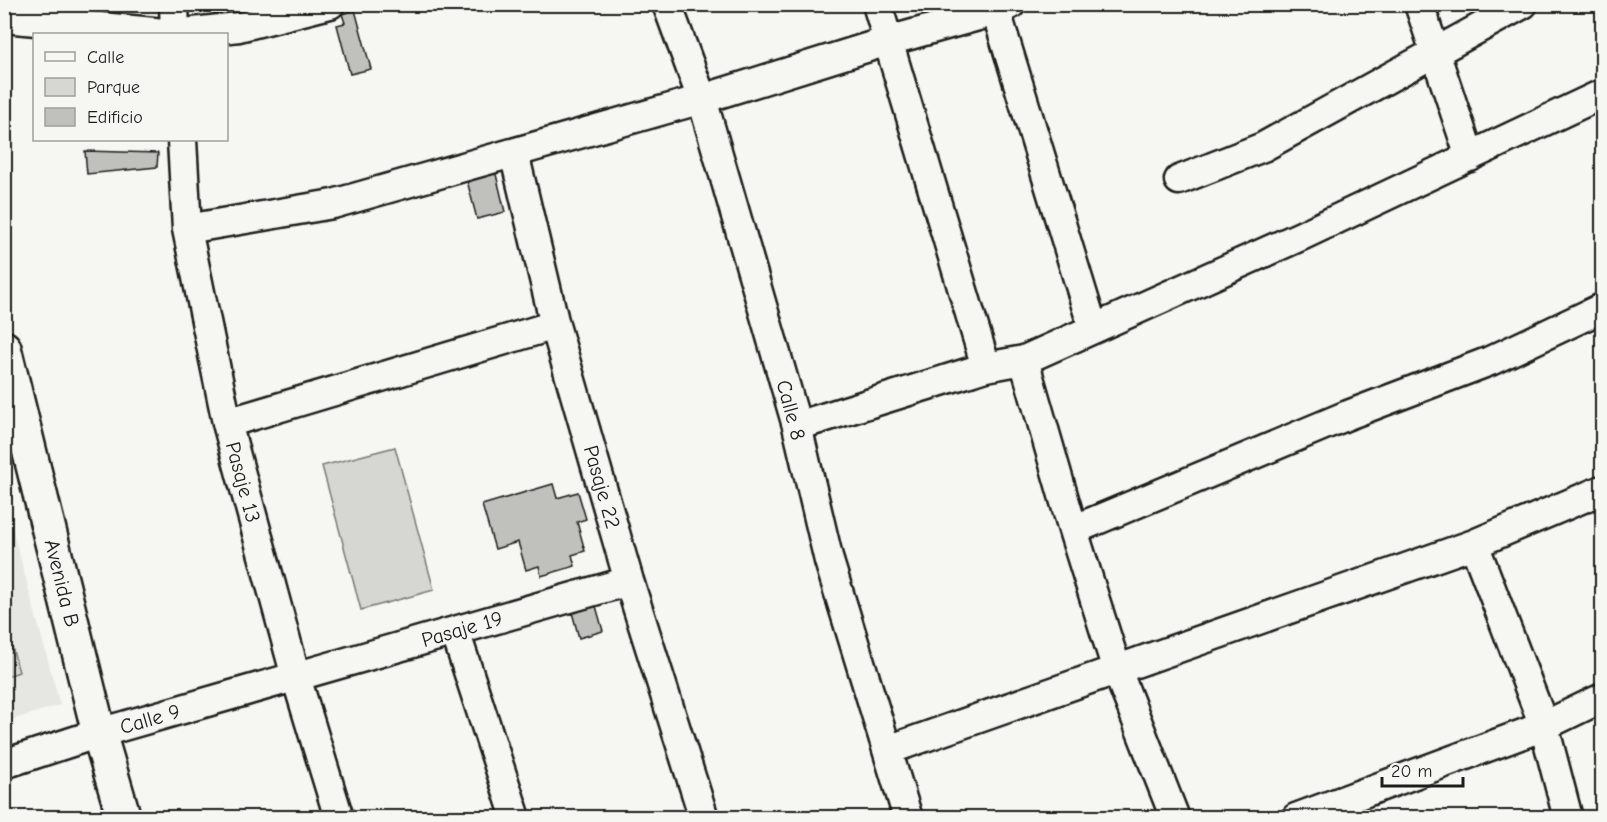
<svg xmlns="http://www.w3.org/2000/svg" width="1607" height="822" font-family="'Comic Neue',sans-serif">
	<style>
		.built { fill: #e6e6e2 }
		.green { fill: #d6d6d2; stroke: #797977; stroke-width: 1.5 }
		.building { fill: #c0c0bd; stroke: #1c1c1c; stroke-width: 1.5 }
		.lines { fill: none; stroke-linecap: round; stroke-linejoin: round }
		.street-casing { stroke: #1c1c1c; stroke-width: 33 }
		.secondary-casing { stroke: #1c1c1c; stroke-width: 38 }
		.street { stroke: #f6f6f2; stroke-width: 28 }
		.secondary { stroke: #f6f6f2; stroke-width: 33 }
		.labels { text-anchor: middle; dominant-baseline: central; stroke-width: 4.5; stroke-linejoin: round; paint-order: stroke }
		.street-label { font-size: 21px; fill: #1c1c1c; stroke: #f6f6f2 }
	</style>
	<rect width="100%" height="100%" fill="#f6f6f2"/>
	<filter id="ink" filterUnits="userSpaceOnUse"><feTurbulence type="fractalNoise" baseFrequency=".0167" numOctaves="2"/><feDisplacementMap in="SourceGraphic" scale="12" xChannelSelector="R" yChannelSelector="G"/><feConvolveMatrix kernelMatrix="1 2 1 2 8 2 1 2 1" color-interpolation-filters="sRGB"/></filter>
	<g filter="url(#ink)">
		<path class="built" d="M4,498L60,705L5,722H4Z"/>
		<path class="green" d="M395,447L434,590L361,610L322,466Z
			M5,622L19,672L5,677H4Z"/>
		<path class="building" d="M355,10L371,69L350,74L337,25L345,23L342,14Z
			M85,151L158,153L157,167L87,174Z
			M494,166L505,212L477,219L465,173Z
			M553,484L557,498L578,492L586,519L577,522L585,551L572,555L575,566L541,576L539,566L526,570L518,542L495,549L482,505Z
			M594,599L603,631L579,638L570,605Z"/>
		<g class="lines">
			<g class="street-casing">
				<path id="street" d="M174,4L175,34
					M667,4L702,99L797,426L829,561L908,818
					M877,4L986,367
					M1419,4L1470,157
					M996,11L1093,328
					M4,18L175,34L239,27L330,4
					M182,140L187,229L227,423L296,677L339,818
					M514,153L555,325L629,581L704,818
					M1179,180L1263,147L1523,4
					M187,229L333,204L702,99L888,41L996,11L1011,4
					M1024,360L1073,530L1117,670L1175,818
					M227,423L555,325
					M797,426L986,367L1024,360L1301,236L1602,94
					M1073,530L1348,415L1490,361L1602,308
					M1474,544L1544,726L1568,818
					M455,631L516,818
					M888,750L1474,544L1602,490
					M4,764L99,733L629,581
					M1296,818L1544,726L1602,698"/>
			</g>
			<g class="secondary-casing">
				<path id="secondary" d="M4,348L99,733L124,818"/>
			</g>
			<use href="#street" class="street"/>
			<use href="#secondary" class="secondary"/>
		</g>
	</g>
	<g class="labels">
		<g class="street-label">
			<text transform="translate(791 410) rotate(75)">Calle 8</text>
			<text transform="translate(243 482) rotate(75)">Pasaje 13</text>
			<text transform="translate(602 487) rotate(74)">Pasaje 22</text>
			<text transform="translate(62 583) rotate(76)">Avenida B</text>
			<text transform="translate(462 629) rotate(-16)">Pasaje 19</text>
			<text transform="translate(150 719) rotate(-16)">Calle 9</text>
		</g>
	</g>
	<rect width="1607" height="822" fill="none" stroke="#f6f6f2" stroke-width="24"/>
	<rect x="12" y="12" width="1583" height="798" fill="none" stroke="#1c1c1c" stroke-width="2" filter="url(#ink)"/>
	<rect x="33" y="33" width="195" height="108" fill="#f6f6f2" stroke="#9f9f9c" stroke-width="1.5"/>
	<rect x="45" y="52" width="30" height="9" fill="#f6f6f2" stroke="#9f9f9c" stroke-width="1.5"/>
	<text x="87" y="63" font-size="18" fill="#1c1c1c">Calle</text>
	<rect x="45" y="78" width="30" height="18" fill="#d6d6d2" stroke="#9f9f9c" stroke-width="1.5"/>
	<text x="87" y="93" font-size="18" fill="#1c1c1c">Parque</text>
	<rect x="45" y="108" width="30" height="18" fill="#c0c0bd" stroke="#9f9f9c" stroke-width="1.5"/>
	<text x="87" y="123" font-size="18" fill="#1c1c1c">Edificio</text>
	<path d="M1382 777v9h81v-9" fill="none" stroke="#1c1c1c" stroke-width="3"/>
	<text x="1391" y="777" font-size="18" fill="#1c1c1c" stroke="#f6f6f2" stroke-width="4.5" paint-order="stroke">20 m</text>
</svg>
